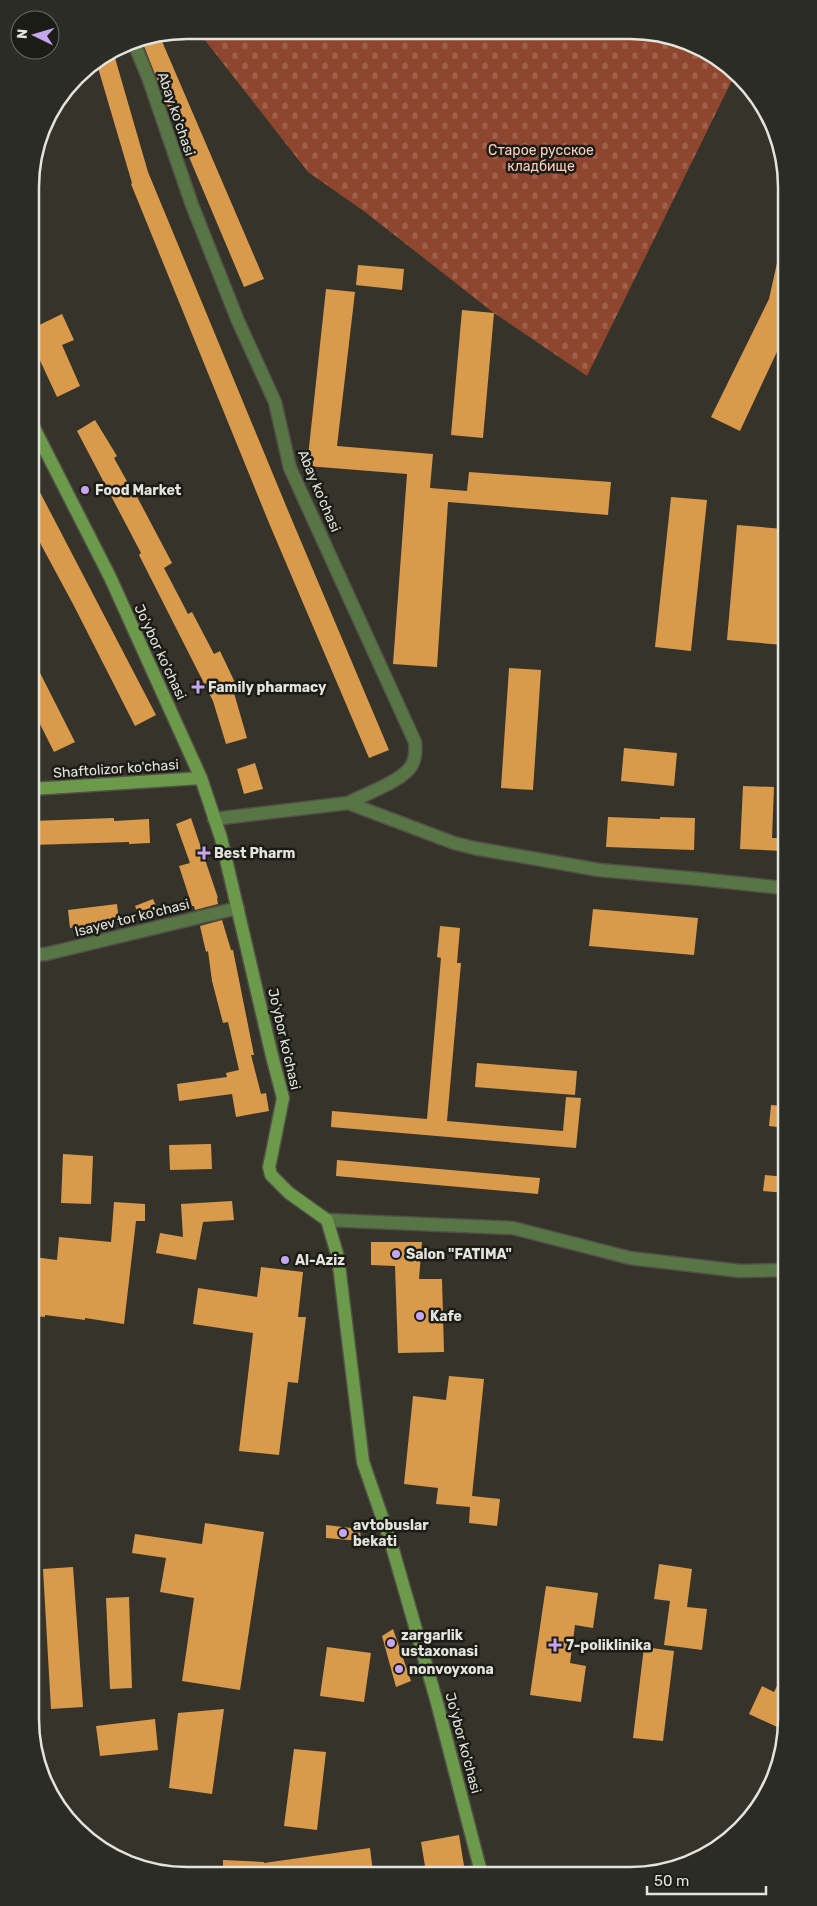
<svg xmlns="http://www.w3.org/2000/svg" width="817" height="1906" font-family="Rubik,sans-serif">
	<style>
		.cemetery { fill: url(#cemetery-stones) }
		.building { fill: #d99b4b }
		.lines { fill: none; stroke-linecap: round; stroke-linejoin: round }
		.street-casing { stroke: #525047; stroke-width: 15 }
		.secondary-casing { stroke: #525047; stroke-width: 15 }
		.street { stroke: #587645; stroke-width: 12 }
		.secondary { stroke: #6b9b4a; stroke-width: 12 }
		.poi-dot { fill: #c6a6f0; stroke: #1c1c17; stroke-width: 2 }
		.labels { text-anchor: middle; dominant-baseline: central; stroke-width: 5; stroke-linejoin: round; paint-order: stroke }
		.street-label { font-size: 14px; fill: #e4e4dd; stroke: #1c1c17 }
		.park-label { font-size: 14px; fill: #ffcebd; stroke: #1c1c17 }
		.poi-label { font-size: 14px; font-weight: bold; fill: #e4e4dd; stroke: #1c1c17; text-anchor: start }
		.rim { fill: none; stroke: #e4e4dd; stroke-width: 2.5 }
	</style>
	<defs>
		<pattern id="cemetery-stones" width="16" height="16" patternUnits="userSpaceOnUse" patternTransform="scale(1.25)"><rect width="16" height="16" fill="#8f462e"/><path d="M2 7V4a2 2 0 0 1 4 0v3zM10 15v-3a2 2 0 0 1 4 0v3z" fill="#9f614c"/></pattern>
	</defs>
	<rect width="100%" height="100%" fill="#36342a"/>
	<path class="cemetery" d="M197,30L661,33L700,46L736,72L587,376L494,313L365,212L308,172Z"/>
	<path class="building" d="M161,39L264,279L244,287L165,100L144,46Z
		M113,51L148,172L289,513L389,750L369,758L269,523L131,184L132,183L96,61Z
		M777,263L782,264V341L740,431L711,417L769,299Z
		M358,265L404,269L402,290L356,285Z
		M326,289L355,292L337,446L433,454L430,488L467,491L469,472L611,482L608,515L448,502L437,667L393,664L407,474L307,466Z
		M462,310L494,313L483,438L451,435Z
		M62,314L74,340L62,345L80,386L57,397L31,341V329Z
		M95,420L117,456L114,458L133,492L134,491L172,563L164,568L188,614L192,612L214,654L220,651L239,691L234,693L247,738L226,744L213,701L139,555L141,553L77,431Z
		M31,475L156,715L135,726L73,604L31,526Z
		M671,497L707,500L691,651L655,647Z
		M737,525L783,529V645L727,640Z
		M32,657L75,742L54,752L32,708Z
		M509,668L541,670L533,790L501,788Z
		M624,748L677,753L674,786L621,781Z
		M255,763L263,789L244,794L237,769Z
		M743,786L774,787L772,838H784V851L740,849Z
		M608,817L660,819V817L695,818L694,850L606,847Z
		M114,818V821L149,819L150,843L129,844V842L32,845V821Z
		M191,818L218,898H217L218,904L195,910L194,906H192L179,866L190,863L176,824Z
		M153,899L159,913L141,920L135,906Z
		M117,904L119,922L70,928L68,910Z
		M593,909L698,918L694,955L589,946Z
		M222,920L231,950H233L254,1055H251L261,1094L266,1093L269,1111L236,1117L232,1094L179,1101L177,1084L227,1077L226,1073L239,1070L228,1022L223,1023L212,981L208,951L206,952L200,926Z
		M440,926L460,928L457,963H461L447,1121L563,1131L566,1097L581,1098L576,1148L331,1127L332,1111L427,1119L441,958L437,957Z
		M477,1063L577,1071L575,1095L475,1087Z
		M771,1105L785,1106V1128L769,1126Z
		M211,1144L212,1169L170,1170L169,1145Z
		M63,1154L93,1156L91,1204L61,1203Z
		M337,1160L540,1178L538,1194L336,1176Z
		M765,1175L785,1177V1193L763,1191Z
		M232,1201L234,1220L203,1222L196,1260L156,1253L160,1233L183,1237L181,1204Z
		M114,1202L145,1204V1221H136L124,1324L85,1318V1320L45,1315V1317L34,1316V1257L57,1260L59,1237L111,1242Z
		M371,1242H422L419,1279H442L444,1352L398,1353L395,1266L371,1265Z
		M261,1267L303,1272L298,1317H306L298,1383L288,1382L279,1455L239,1451L253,1333L193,1324L198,1288L257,1297Z
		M449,1376L484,1379L472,1496L500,1499L497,1526L469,1523L470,1507L436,1504L438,1488L404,1484L413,1396L446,1400Z
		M205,1523L264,1532L240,1690L182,1681L194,1598L160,1592L166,1558L132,1553L135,1534L202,1544Z
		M326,1525L360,1529L361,1541L326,1538Z
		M659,1564L692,1569L687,1607L707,1609L702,1650L664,1645L670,1601L654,1599Z
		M73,1567L83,1707L51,1709L43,1569Z
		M546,1586L598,1593L593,1628L575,1625L570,1663L586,1666L581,1702L530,1695Z
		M129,1597L132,1688L110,1689L106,1598Z
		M393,1629L411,1681L396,1687L382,1636Z
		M327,1647L371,1653L364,1702L320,1696Z
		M644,1647L674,1651L663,1741L633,1738Z
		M786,1668L787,1729L786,1731L749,1714L762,1686L774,1692Z
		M224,1709L212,1794L169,1788L178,1713Z
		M155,1719L158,1750L100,1756L96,1726Z
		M294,1749L326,1752L317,1830L284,1826Z
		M459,1835L465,1872H426L421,1842Z
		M370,1848L373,1872L223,1873V1860L264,1862V1863Z"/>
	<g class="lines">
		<g class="street-casing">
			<path id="street" d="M133,41L148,77L192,205L238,321L275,402L290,468L415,742C416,750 416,757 412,765C403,781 365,794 348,803
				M214,819L348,803L454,843L474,848L599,870L699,879L784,888
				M33,955L46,954L238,908
				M327,1220L513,1228L630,1258L740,1271L785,1270"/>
		</g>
		<g class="secondary-casing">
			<path id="secondary" d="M31,422L110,577L201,778L221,838L272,1056L283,1098L271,1158L269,1167L271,1175L289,1193L327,1220L338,1257L363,1462L391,1543L436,1699L481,1872
				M32,789L201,778"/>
		</g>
		<use href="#street" class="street"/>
		<use href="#secondary" class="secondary"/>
	</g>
	<g class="poi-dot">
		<circle cx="85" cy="490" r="5"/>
		<path d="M195.5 679.5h5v5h5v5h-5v5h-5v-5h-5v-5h5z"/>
		<path d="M201.5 845.5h5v5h5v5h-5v5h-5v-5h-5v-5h5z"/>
		<circle cx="396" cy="1254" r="5"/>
		<circle cx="285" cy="1260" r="5"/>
		<circle cx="420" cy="1316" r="5"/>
		<circle cx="343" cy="1533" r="5"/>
		<circle cx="391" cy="1643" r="5"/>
		<path d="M552.5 1637.5h5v5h5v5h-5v5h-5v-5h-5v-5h5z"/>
		<circle cx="399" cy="1669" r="5"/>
	</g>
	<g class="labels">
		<g class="street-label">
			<text transform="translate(176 114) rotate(71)">Abay ko'chasi</text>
			<text transform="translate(319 491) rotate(67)">Abay ko'chasi</text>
			<text transform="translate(160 652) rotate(65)">Jo'ybor ko'chasi</text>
			<text transform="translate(116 769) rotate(-4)">Shaftolizor ko'chasi</text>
			<text transform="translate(132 918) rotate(-14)">Isayev tor ko'chasi</text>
			<text transform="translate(284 1039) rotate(77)">Jo'ybor ko'chasi</text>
			<text transform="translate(463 1743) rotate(75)">Jo'ybor ko'chasi</text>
		</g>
		<g class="park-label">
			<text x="541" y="150">Старое русское<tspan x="541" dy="16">кладбище</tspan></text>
		</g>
		<g class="poi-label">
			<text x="95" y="490">Food Market</text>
			<text x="208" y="687">Family pharmacy</text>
			<text x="214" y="853">Best Pharm</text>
			<text x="406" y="1254">Salon "FATIMA"</text>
			<text x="295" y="1260">Al-Aziz</text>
			<text x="430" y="1316">Kafe</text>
			<text x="353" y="1525">avtobuslar<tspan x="353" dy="16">bekati</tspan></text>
			<text x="401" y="1635">zargarlik<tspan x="401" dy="16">ustaxonasi</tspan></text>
			<text x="566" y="1645">7-poliklinika</text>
			<text x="409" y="1669">nonvoyxona</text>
		</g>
	</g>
	<path d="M0 0H817V1906H0ZM187 39H630A148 148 0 0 1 778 187V1719A148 148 0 0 1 630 1867H187A148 148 0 0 1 39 1719V187A148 148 0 0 1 187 39Z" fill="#2c2c27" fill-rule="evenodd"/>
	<path class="rim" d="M187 39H630A148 148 0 0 1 778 187V1719A148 148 0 0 1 630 1867H187A148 148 0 0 1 39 1719V187A148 148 0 0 1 187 39Z"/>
	<g transform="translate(35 35) rotate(275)"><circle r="24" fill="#1c1c17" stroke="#6c6c66"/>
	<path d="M0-4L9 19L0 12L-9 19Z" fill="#c6a6f0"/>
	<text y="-8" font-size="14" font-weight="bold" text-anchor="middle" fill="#e4e4dd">N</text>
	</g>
	<path d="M647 1886v8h119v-8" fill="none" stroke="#e4e4dd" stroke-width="2.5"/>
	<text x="654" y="1886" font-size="15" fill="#e4e4dd" stroke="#1c1c17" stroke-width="4" paint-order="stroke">50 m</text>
</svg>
